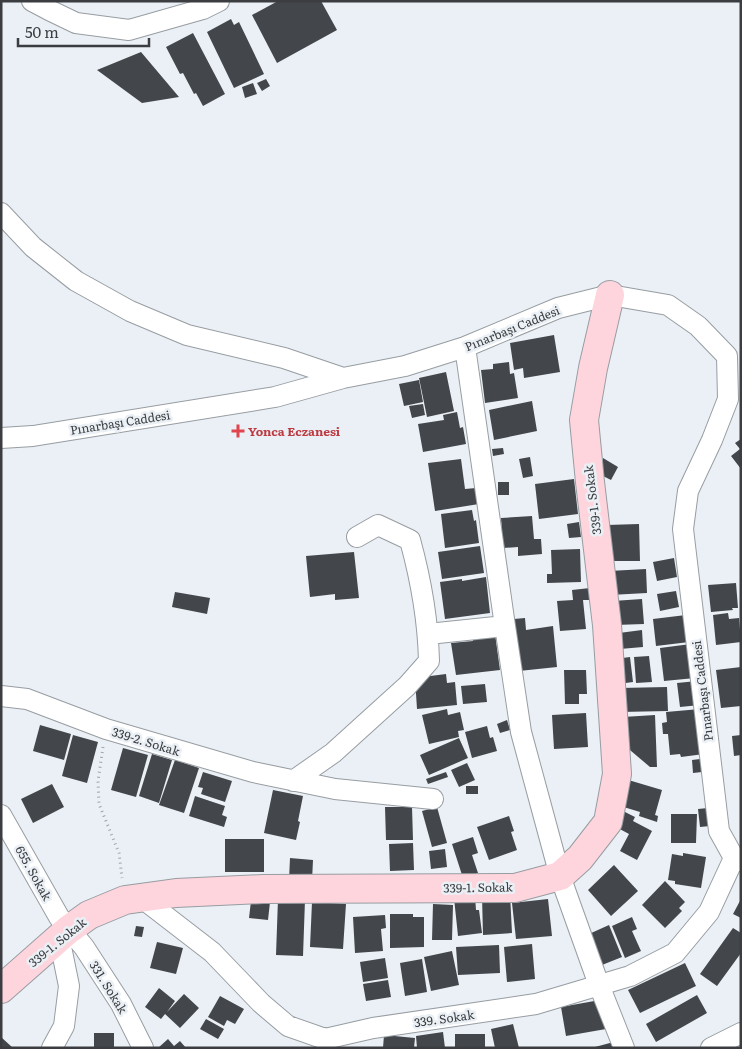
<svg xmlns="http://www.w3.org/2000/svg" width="742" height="1049" font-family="Literata,serif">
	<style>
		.building { fill: #43474c }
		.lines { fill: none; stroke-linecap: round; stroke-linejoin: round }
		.street-casing { stroke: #979da2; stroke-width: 22 }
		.secondary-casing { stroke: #979da2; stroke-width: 30 }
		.path { stroke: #9fa3a8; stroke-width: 3; stroke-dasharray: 1 4; stroke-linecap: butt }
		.street { stroke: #fff; stroke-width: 20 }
		.secondary { stroke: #fed5dc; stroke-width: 28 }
		.health-dot { fill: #e0444e; stroke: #eaf0f5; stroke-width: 2 }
		.labels { text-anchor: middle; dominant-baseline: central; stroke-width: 5; stroke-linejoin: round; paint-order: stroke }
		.street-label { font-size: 12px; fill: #3b3d40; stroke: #eaf0f5 }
		.health-label { font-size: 12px; font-weight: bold; fill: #be3a42; stroke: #eaf0f5; text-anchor: start }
	</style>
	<rect width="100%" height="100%" fill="#eaf0f5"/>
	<path class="building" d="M278,1H321L337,30L277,63L252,15Z
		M231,19L234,25L239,22L264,74L234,88L207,32Z
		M193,33L225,94L203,106L196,93L194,94L183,73L180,74L166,47Z
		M141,52L179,97L142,103L97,70Z
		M266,79L270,86L262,91L257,83Z
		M253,83L257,94L245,98L242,87Z
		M554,335L560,372L524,378L523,368L514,370L510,343Z
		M509,362L510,374L514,373L518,398L485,403L481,370L493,369V364Z
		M446,372L454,411L427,417L419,378Z
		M419,380L423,402L404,406L399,384Z
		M532,401L537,431L494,440L489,410Z
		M423,404L425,415L412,418L409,406Z
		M457,412L460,428L463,427L466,444L423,452L418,424L444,420L443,415Z
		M741,439V469L731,456L740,449L735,443Z
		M503,448L504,454L493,456L492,449Z
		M530,457L533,476L523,478L519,459Z
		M603,458L618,467L611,480L603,476Z
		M461,459L465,489L476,488L479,504L435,511L428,463Z
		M574,479L578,514L539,519L535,484Z
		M498,482H509V495H498Z
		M472,510L474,521L476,520L479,543L445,548L441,514Z
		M532,516L534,539H541L542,554L518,556V547L503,548L501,518Z
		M579,522L581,537L569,538L567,524Z
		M639,524L640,561H607V525Z
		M480,546L484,573L442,579L438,552Z
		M580,549L581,582L547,583V574H552L551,550Z
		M354,552L359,598L335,600V594L310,597L306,556Z
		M674,558L677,577L657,581L653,562Z
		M646,569L647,593L610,595L609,571Z
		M486,577L490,613L445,619L440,582L462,579V581Z
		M736,583L738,608H732L733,610L711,612L708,585Z
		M590,588L591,600H583L586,629L560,631L557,601L573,600L572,590Z
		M676,591L679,607L660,611L657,594Z
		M175,592L210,598L207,614L172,607Z
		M642,599L644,624L615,625L613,601Z
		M728,613L729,619L739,618L741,642L716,645L713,615Z
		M686,615L689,642L656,646L653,619Z
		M525,618L526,630L553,626L557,667L519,671L514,619Z
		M642,630L643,647L620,649L619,633Z
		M495,634L500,670L456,675L451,643L473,641L472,637Z
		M691,644L695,678L664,681L660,648Z
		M649,656L652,682L636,683L634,657Z
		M630,657L633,682L618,684L615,659Z
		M741,667V706L721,708L716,670Z
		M564,670H586L587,694H579V704H565Z
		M446,674L447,683L455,682L457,705L417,709L415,678Z
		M697,681L700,705L680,707L677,683Z
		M485,684L487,702L463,704L461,686Z
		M667,687L668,711L620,712V688Z
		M447,709L448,715L460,712L464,730L458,731L459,737L429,744L422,715Z
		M700,709L704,754L681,757L680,754L670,755L668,734H663L662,723L667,722L666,712Z
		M586,713L588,747L554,749L552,715Z
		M655,715L657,767H650L624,745L623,717Z
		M507,720L510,730L500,733L497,724Z
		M40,725L71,734L64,760L33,751Z
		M487,726L490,738L493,737L497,751L472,758L465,732Z
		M73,735L98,742L87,783L62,776Z
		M741,735V755L734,756L732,736Z
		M459,738L468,758L429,775L420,755Z
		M123,748L148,755L136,797L111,790Z
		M152,754L172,760L159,803L139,796Z
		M700,759L702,772L693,773L692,760Z
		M175,760L199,768L184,813L159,805Z
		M467,763L475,780L459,787L451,770Z
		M203,772L232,781L225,802L201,794L203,788L198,787Z
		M446,772L448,777L428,784L426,779Z
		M625,779L662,790L655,815L658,816L657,822L639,816L640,812L617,805Z
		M52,784L64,807L33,823L21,799Z
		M466,786H478V794H466Z
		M273,790L303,796L298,821L300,822L296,840L264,833Z
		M195,796L225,806L222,815L227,817L224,827L189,816Z
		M385,807H412L413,840H386Z
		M437,807L447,843L432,847L422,811Z
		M708,808L710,826L700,827L698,809Z
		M625,812L635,817L633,821L652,831L637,860L620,851L629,834L616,827Z
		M671,814H697L696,843H671Z
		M509,816L514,831L511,832L517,850L489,860L477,827Z
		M473,837L478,853L472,855L478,873L463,878L452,844Z
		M225,839H264V872H225Z
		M413,843L414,870L390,871L389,844Z
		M445,849L447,867L431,869L429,851Z
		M683,853L706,857L701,888L675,884V881L668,880L672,854L683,856Z
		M290,858L313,860L312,881L289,880Z
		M614,865L638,891L611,916L588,890Z
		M665,881L685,902L679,908L682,911L665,928L642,905Z
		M510,894L512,933L483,935L482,896Z
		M475,896L476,910H479L482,933L458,936L454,898Z
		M278,899L305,900L303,956L276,955Z
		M548,899L552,936L516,939L512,903Z
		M741,899V918L733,914Z
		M251,901L270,902L268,920L249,918Z
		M312,902L346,904L343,949L310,947Z
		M433,904L453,905L452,940H432Z
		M390,914H413V917H424V947L390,948Z
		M385,915L386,928L381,929L383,951L355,953L353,917Z
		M632,917L637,929L632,931L641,951L625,958L612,926Z
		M609,925L622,957L602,965L589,934Z
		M136,926L144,927L142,937L134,936Z
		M733,928L741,933V953L717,986L700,974Z
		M157,942L183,948L176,974L150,968Z
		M532,944L535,979L507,982L504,947Z
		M499,945L500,973L458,975L456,947Z
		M452,951L459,985L431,991L424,957Z
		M385,958L388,978L363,982L360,962Z
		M422,959L427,992L405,996L400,963Z
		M685,963L696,986L640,1013L628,990Z
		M388,980L391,997L366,1001L363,984Z
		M159,988L175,1001L167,1012L184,994L199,1008L180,1028L165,1014L161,1019L145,1007Z
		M697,995L707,1013L656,1042L646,1024Z
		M220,996L244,1009L235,1024L227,1020L224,1026L208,1017Z
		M600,1000L606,1029L566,1036L561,1007Z
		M206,1019L224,1029L218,1039L200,1029Z
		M513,1024L519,1048H495L491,1029Z
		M443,1032L445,1048H417L416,1036Z
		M94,1033H114V1048H94Z
		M455,1034H485V1048H455Z
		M384,1035L415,1038L414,1048H383Z
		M1,1037L13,1048H1Z
		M168,1039L174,1046L180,1041L186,1048H158Z
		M621,1040L623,1048H595V1047Z"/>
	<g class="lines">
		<g class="street-casing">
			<path id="street" d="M32,1L49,10L76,23L129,30L203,9L219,1
				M1,213L33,247L76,281L130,311L187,335L284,358L343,378
				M465,347L505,626L521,732L560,876L599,985L624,1048
				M1,438L33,436L275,397L343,378L405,366L465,347L558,308L610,295L668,305L698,326L727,356L728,399L712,440L688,491L683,529L719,831L734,858L741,861
				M428,634L505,626
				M1,696L27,699L106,729L253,772L335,789L433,799
				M293,781L333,753L407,686L429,661C428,620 421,580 410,540L378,525L357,537
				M1,815L59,917L84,947L121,1004L143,1048
				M142,898L212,952L261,1003L288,1026L325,1039L373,1028L536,1004L630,976L675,953L709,912L734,858
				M52,1048L64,1026L69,986L59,937
				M711,1048L741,1033"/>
		</g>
		<g class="secondary-casing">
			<path id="secondary" d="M1,989L68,930L89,915L125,900L176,893L263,889L515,888L560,876L580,858L608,822L617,774L607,625L590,482L584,420L593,368L610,295"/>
		</g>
		<path class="path" d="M103,747L98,781L99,804L119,853L122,878"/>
		<use href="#street" class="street"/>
		<use href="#secondary" class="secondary"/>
	</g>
	<path class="health-dot" d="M235.5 423.5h5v5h5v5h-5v5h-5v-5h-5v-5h5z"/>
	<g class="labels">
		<g class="street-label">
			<text transform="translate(512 328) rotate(-22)">Pınarbaşı Caddesi</text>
			<text transform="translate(120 422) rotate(-9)">Pınarbaşı Caddesi</text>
			<text transform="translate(592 500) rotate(-97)">339-1. Sokak</text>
			<text transform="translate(702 691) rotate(-97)">Pınarbaşı Caddesi</text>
			<text transform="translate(146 741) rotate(17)">339-2. Sokak</text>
			<text transform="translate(34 873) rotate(61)">655. Sokak</text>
			<text transform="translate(478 887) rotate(-1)">339-1. Sokak</text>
			<text transform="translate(57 942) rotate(-39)">339-1. Sokak</text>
			<text transform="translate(109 987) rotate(58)">331. Sokak</text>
			<text transform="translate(444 1018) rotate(-8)">339. Sokak</text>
		</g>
		<g class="health-label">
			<text x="248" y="431">Yonca Eczanesi</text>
		</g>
	</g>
	<rect width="742" height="1049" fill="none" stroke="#3b3d40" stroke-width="5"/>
	<path d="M18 38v8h131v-8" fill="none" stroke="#3b3d40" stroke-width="2.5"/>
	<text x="25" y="38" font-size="15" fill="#3b3d40" stroke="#eaf0f5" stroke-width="4" paint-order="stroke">50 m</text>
</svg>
